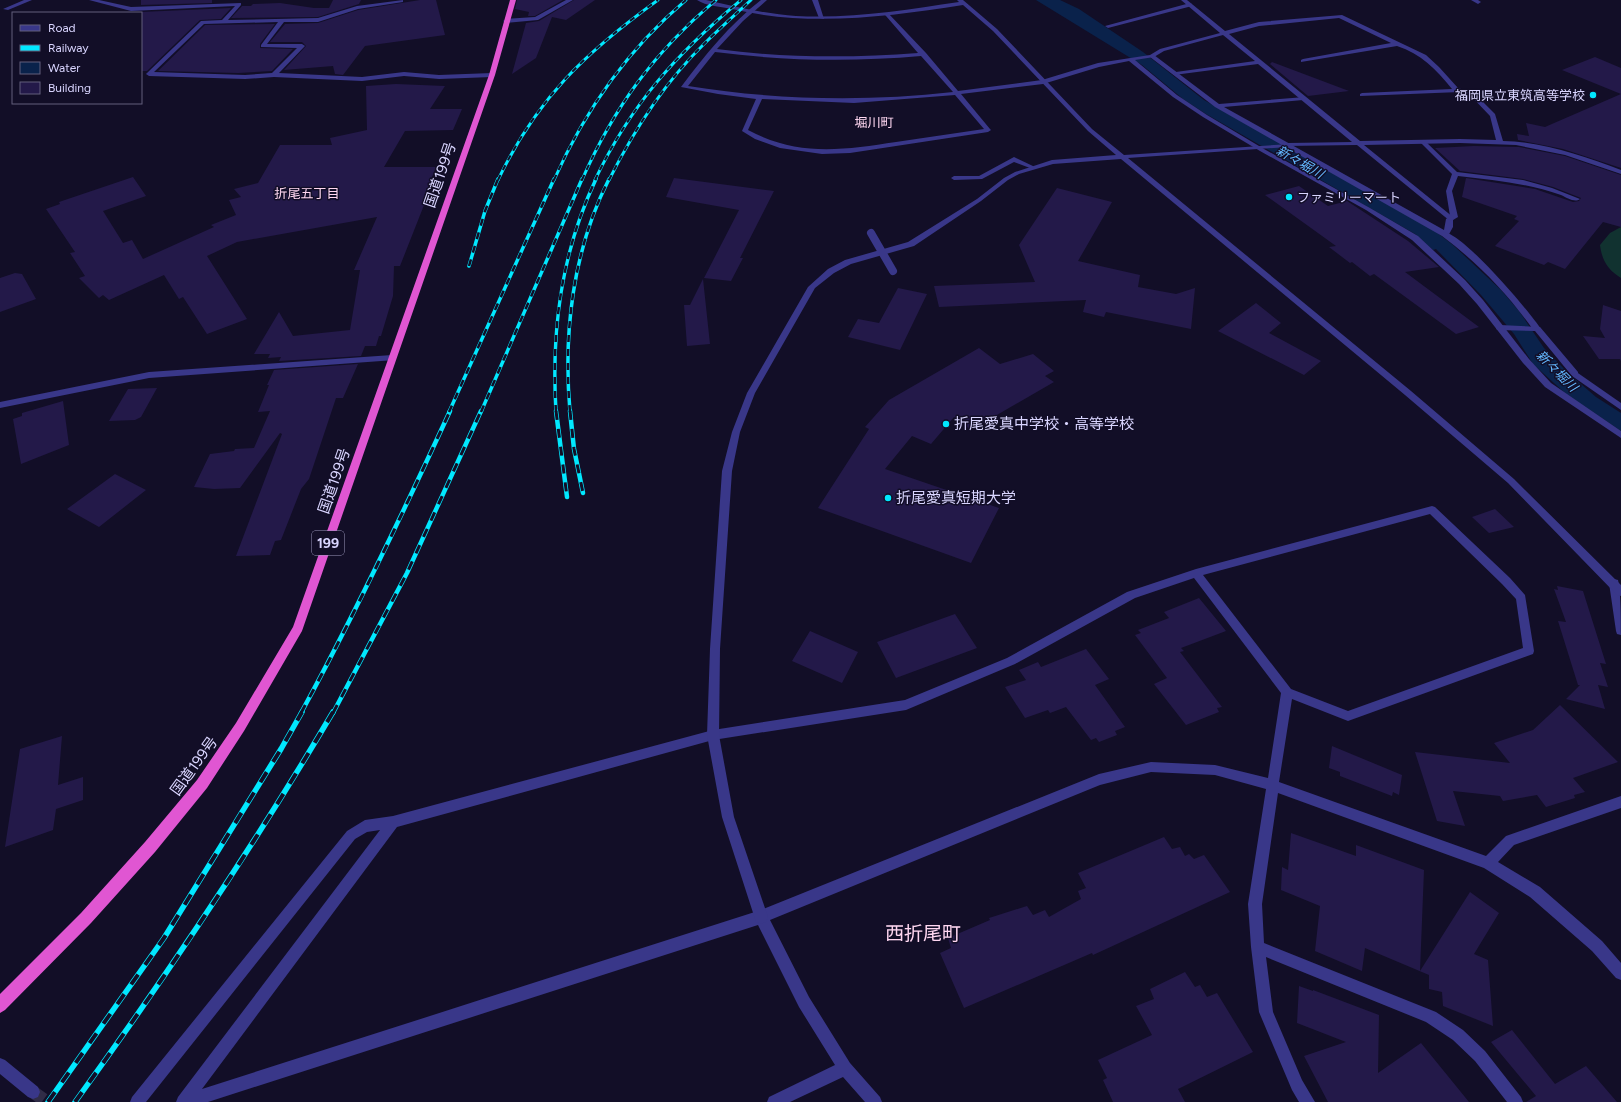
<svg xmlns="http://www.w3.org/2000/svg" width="1621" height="1102" font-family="Figtree,'Noto Sans JP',sans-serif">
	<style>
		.green { fill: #113230 }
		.water { fill: #0a224b }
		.building { fill: #231949 }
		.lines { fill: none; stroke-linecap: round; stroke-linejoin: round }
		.minor-tunnel { stroke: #302c47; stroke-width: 13; stroke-dasharray: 13 6; stroke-linecap: butt }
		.service { fill: #393789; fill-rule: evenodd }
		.minor { fill: #393789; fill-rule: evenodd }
		.tertiary { fill: #393789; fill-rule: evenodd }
		.trunk { fill: #e056d2; fill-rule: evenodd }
		.rail-far3-casing { stroke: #01e8ff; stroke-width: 3 }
		.rail-far2-casing { stroke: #01e8ff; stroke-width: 3.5 }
		.rail-far1-casing { stroke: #01e8ff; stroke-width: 4.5 }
		.rail-casing { stroke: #01e8ff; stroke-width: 5.5 }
		.rail-far3 { stroke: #120e27; stroke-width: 2; stroke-dasharray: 5.5; stroke-linecap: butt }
		.rail-far2 { stroke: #120e27; stroke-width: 2.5; stroke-dasharray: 7; stroke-linecap: butt }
		.rail-far1 { stroke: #120e27; stroke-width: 3; stroke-dasharray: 9; stroke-linecap: butt }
		.rail { stroke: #120e27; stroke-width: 4; stroke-dasharray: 12; stroke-linecap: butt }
		.service-bridge { stroke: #393789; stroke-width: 8 }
		.poi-dot { fill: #01e8ff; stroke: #120e27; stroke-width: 1.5 }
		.labels { text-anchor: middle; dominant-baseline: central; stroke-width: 3; stroke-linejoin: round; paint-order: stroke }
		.far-poi-label { font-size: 13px; fill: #d9d5ff; stroke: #120e27; text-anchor: end }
		.far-neighbourhood-label { font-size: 13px; fill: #ffd7f1; stroke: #120e27 }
		.far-water-label { font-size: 13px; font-style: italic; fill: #63b8ff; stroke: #120e27 }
		.shield { fill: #120e27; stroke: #9d99be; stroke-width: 1 }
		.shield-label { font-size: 14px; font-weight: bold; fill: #d9d5ff }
		.street-label { font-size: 15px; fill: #d9d5ff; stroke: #120e27 }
		.poi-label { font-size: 15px; fill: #d9d5ff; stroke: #120e27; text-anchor: start }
		.near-neighbourhood-label { font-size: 19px; fill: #ffd7f1; stroke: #120e27 }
	</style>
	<rect width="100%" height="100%" fill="#120e27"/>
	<path class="green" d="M1621,227V278C1608,270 1602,261 1600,245L1610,233Z"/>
	<path class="water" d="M1036,0H1060L1079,9L1143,52L1204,100L1435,231L1453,245L1501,290L1519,311L1544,348L1567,372L1596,397L1621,413V431L1565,393L1533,364L1514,334L1481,295L1436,249L1433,250L1415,234L1206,114L1183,99L1142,65Z"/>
	<path class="building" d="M141,0H212V3L141,5Z
		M333,0H361L359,4L318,17L231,18L242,6H251L253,4L280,3L314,8H329Z
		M420,0H436L445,35L365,46L343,75L335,74L333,66L284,70L306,46L302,42H270L285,24L318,23L358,10Z
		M517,0H563L535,16H528L529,12L515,9Z
		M574,0H595L566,20L552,17L536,58L512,74L526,23L539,21Z
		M231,8L221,19L200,20L147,71H141V12Z
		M275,24L260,44V48L293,49L272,71L238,73L158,71L205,25Z
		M1595,57L1621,68V94L1562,70Z
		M1272,62L1349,91L1308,96L1270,64Z
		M396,84L445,86L430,109H462L453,130L405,131L384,167H436L429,185L428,195L400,266H394L393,296L381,336H379L376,346H365L361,356L279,361L281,357L268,358L270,354H254L279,312L293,336L350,330L360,270H354L377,217L237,242L207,256L247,319L207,334L183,297L179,299L164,275L109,300L103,295L99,298L79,278L85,276L70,253L75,252L46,209L60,204L59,202L133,177L146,196L103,211L123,243L132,240L143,259L214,227L211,225L236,215L229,200L241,197L234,189L258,183L280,145H332L330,138L367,130L366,86Z
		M1621,94V168L1563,149L1518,140L1517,134L1529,136L1526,123L1545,127Z
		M1474,146L1519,147L1565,156L1621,175V227L1603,222L1565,269L1548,262L1544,265L1495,246L1519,221L1514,219L1517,216L1462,197L1466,178L1535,189L1573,202L1579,201L1581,198L1553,187L1523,179L1460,171L1435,148Z
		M674,178L774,191L740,258H743L731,281L704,278L739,210L666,197Z
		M1299,186L1328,206L1347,201L1408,241L1439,267L1405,272L1479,327L1456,334L1374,274L1370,276L1352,262L1350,263L1329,247L1336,246L1265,195Z
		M1057,188L1112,202L1078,261L1140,275L1138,287L1176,294L1195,288L1191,329L1106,312L1104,317L1083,312L1086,300L939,307L934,286L1035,282L1019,245Z
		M15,273L22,274L36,299L0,312V278Z
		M703,279L710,344L687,346L684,305H690Z
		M898,288L927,294L900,350L848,337L858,319L879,323Z
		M1256,303L1281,323L1269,333L1321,361L1304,375L1218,331Z
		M1603,305L1621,311V361L1620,359H1599L1583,336L1605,338L1600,329Z
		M979,348L1000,364L1033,354L1054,371L1045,376L1054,382L971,430L954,417L931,444L912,436L885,469L999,508L971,563L818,508L869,429L865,427L889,400Z
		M358,364L343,398H336L309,479L301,489L281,540L275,541L270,555L236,556L282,434L280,433L240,488L214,489L194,487L210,454L234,451L235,449L254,448L270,411L258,412L269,385H267L274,370Z
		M157,388L141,417L135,420L109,421L128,389Z
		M63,401L69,445L21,464L13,419L22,416V413Z
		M115,474L146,490L99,527L67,509Z
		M1495,509L1514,527L1489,533L1472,517Z
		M1557,586L1583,591L1606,664L1600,663L1608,687L1598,685L1605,709L1566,699L1580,685H1578L1558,621L1566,622L1554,589L1558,590Z
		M1199,598L1226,631L1181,648L1184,651L1180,652L1222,707L1217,708L1219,712L1186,725L1154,684L1167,678L1135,635L1141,633L1138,630L1169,618L1164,612Z
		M955,614L977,648L896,678L877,642Z
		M810,631L858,652L842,683L792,661Z
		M1086,649L1109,679L1095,685L1125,727L1115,731L1117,735L1099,742L1096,738L1091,740L1066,707L1050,713L1048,710L1025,718L1005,687L1026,680L1019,670L1038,662L1041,667Z
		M1560,705L1618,762L1573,778L1585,792L1574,795L1575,798L1546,807L1537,795L1503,801L1500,796L1453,791L1465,826L1437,821L1415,752L1510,763L1494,743L1533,730Z
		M62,736L58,785L83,777V800L56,809L53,830L5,847L20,749Z
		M1332,746L1402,775L1399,795L1393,792L1392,796L1340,776V772L1329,768Z
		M1291,833L1356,856V845L1424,870L1420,971L1470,892L1499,913L1474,954L1488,960L1493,1026L1443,1006L1442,992L1429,989V975L1365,948L1362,971L1315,951L1320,906L1281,890L1282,867L1288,870Z
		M1164,837L1172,849L1180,847L1185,856L1189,854L1194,859L1204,855L1230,892L1093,955L1092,953L964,1008L940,953L951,948L948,938L990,920L989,918L1027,906L1033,915L1045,910L1049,917L1081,899L1078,891L1086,888L1078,873Z
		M1185,972L1195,987L1200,985L1207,997L1217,993L1253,1052L1178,1089L1185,1102H1113L1103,1080L1107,1078L1098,1060L1152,1035L1136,1006L1154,999L1150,989Z
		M1299,986L1313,991V990L1379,1015L1378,1073L1421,1043L1469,1102H1328L1304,1056L1346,1042L1297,1023Z
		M1512,1030L1555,1084L1586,1066L1617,1102H1526L1536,1096L1491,1042Z"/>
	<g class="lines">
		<path class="minor-tunnel" d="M33,1092L47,1102"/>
		<path class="service" d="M1471,0H1478L1481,2L1478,4Z
			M1190,3L1192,4V6L1108,28L1105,26Z
			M1150,55H1154L1219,104L1305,97L1306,98L1303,100L1224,107L1444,230L1446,219L1450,216L1446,191L1452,174L1420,142V140H1424L1457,172L1523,180L1552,188L1580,199C1575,203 1567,198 1561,195C1527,183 1493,180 1458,176L1452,191L1458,217L1453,220V227L1448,236H1442L1215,107L1150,57Z
			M1014,157L1035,167L1030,168L1014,162L982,179L954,180L951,178L954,176H979Z
			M1500,325L1540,327L1578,372V376H1572L1535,331L1497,330L1496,328Z"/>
		<path class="minor" d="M24,0H32L8,10L3,9Z
			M89,0H99L131,7L241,3V5L228,20L318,18L357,6L403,0V2L358,9L318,22H284L267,44H302L305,46L279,73L362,77L404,72L439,75L492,73L495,75L492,77L439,79L404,76L362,81L274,77L245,79L149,76L146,74L147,73L201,21L222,20L235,6L131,11ZM278,22L261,45V47L297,48L272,73L245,75L154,72L204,24Z
			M566,0H573L538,20L506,23L503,21L506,19L535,17Z
			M761,0H767L743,21L717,49C784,58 851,58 918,53L886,16L885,15L888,13L926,53L958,91L1042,80L1098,63L1150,55L1160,49L1220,33L1181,0H1187L1225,31L1259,22L1342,15L1426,55L1439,67L1458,88L1474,93L1495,114L1503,141C1544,142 1583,156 1621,170V174L1565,155L1516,145L1460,143L1364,145L1453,217L1454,219L1450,221L1357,145L1286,146V144L1288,143L1352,142L1258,64L1174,75L1173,74L1176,72L1255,61L1223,35L1164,51L1154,57L1135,60L1177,95L1207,115L1264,149L1370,208L1418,236L1465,280L1483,300L1529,359L1551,383L1621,431V438L1545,387L1523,363L1477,304L1459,284L1412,240L1366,210L1260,151L1203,117L1173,97L1129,61L1099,67L1043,84L961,94L990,129L991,130L988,132L850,153L822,154L780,148L755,139L742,131L756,99L718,94L681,87C705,55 729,25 761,0ZM1339,18L1391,43L1303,59L1301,60V62L1397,46C1421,54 1436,69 1452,89L1362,93L1360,94V96L1460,92L1470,95L1490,116L1496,140L1460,139L1360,141L1229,34L1259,26ZM715,52C784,61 852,62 921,56L953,92C864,102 776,100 688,86ZM955,95L984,129C955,133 925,138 896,142C843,150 798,157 748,130L762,99L854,103Z
			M812,0H818L824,19L819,18Z
			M1442,232C1460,229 1530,312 1541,329L1540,331H1534C1508,294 1478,263 1442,236Z
			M1575,371L1621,403V410L1572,376L1571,374Z
			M1432,506L1435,507L1510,578L1525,595L1534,651L1533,654L1348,721L1292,699L1279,782L1486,856L1506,836L1621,796V808L1514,845L1498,862L1540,887L1602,941L1621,963V980L1616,978L1592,951L1530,897L1484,868L1278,793L1262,904L1264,943L1436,1012L1463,1030L1485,1051L1521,1097L1523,1102H1507L1475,1061L1453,1040L1426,1022L1266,957L1273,1012L1302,1080L1315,1102H1299L1292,1090L1259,1012L1251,947L1248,904L1266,789L1215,775L1151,772L1100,785L770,920L809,997L850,1063L880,1097L882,1102H865L843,1077L790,1102H767L769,1097L835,1065L799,1007L758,925L208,1102H176L178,1097L380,830L367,832L355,839L146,1102H130L132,1097L347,831L365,820L393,816L713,730L905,700L1007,658L1127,592L1196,569ZM1430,514L1502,584L1516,599L1523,648L1348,711L1291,689L1203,575ZM1194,578L1281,693L1268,778L1215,765L1151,762L1099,774L761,910L202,1089L397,827L713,740L906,710L1015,664L1135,598Z
			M1614,579L1618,580C1621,593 1621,620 1621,635L1617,634L1616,631L1609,583L1610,580Z
			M0,1058L5,1060L38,1087L40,1092L38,1097L33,1099L28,1097L0,1074Z"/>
		<path class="tertiary" d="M697,0H706C736,7 766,14 796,16C851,19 905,10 959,2L957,0H963L997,29L1092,129L1124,155L1290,144V146L1288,147L1128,158L1411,391L1514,479L1621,585V596L1617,595L1508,483L1405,395L1121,159L1053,164L1019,174L1008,180L981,201L914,246L851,264L834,273L815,288L755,393L740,432L732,471L720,649L719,735L734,817L768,917L766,922L761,924L756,922L722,817L707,735L710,649L722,471L732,432L747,393L808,287L828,269L845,260L908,242L977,199L1004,178L1015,172L1052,160L1116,155L1088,131L993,31L963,5C886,17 809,27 732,9C722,7 706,6 697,0Z
			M392,355L395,356V360L149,378L0,408V402L149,372Z"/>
		<path class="trunk" d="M510,0H516L495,75L302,631L244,731L207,788L155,852L91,923L5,1010L0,1013V994L81,913L145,842L197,780L236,723L293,627L489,75Z"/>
		<g class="rail-far3-casing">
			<path id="rail-far3" d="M498,180C537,98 586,52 658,0
				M554,180C585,110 628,49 686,0
				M582,180C614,107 655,51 716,0
				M595,180C631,104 677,53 741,0
				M609,180C634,130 664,83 704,44C719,29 735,15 751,0"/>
		</g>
		<g class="rail-far2-casing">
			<path id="rail-far2" d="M469,266L485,211L498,179
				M449,412L554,179
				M481,412L582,179
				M556,412C551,330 561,253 596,179
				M570,412C563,332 573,250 609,179"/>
		</g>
		<g class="rail-far1-casing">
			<path id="rail-far1" d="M556,411L567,497
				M570,411L574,449L583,493
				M301,713C355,614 403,513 450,411
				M333,713L407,573L481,411"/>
		</g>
		<g class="rail-casing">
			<path id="rail" d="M48,1102L164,938L281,749L302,712
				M75,1102C167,975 254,846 333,712"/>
		</g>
		<use href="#rail-far3" class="rail-far3"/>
		<use href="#rail-far2" class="rail-far2"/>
		<use href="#rail-far1" class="rail-far1"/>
		<use href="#rail" class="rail"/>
		<path class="service-bridge" d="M871,233L893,271"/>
	</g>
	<g class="poi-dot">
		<circle cx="1593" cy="95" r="4"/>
		<circle cx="1289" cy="197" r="4"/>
		<circle cx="946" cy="424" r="4"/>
		<circle cx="888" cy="498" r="4"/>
	</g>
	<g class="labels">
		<g class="far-poi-label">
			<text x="1585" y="95">福岡県立東筑高等学校</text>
			<text x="1297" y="197" text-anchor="start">ファミリーマート</text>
		</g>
		<g class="far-neighbourhood-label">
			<text x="874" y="122">堀川町</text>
			<text x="307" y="193">折尾五丁目</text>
		</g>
		<g class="far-water-label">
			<text transform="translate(1300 162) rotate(30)">新々堀川</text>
			<text transform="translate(1557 371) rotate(45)">新々堀川</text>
		</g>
		<rect class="shield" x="312" y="531" width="32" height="24" rx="3"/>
		<g class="shield-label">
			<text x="328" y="543">199</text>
		</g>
		<g class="street-label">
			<text transform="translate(440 175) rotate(-71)">国道199号</text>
			<text transform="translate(334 481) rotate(-71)">国道199号</text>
			<text transform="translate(194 766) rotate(-54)">国道199号</text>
		</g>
		<g class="poi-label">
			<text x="954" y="424">折尾愛真中学校・高等学校</text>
			<text x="896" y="498">折尾愛真短期大学</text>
		</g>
		<g class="near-neighbourhood-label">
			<text x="923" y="933">西折尾町</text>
		</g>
	</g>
	<rect x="12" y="12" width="130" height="92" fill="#120e27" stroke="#625e7d"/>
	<rect x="20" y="25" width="20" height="6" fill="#393789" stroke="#625e7d"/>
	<text x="48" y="32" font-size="12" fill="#d9d5ff">Road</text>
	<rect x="20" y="45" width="20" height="6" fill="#01e8ff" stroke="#625e7d"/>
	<text x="48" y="52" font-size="12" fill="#d9d5ff">Railway</text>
	<rect x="20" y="62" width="20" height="12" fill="#0a224b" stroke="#625e7d"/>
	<text x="48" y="72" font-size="12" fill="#d9d5ff">Water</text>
	<rect x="20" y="82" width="20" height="12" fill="#231949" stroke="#625e7d"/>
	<text x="48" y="92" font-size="12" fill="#d9d5ff">Building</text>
</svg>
